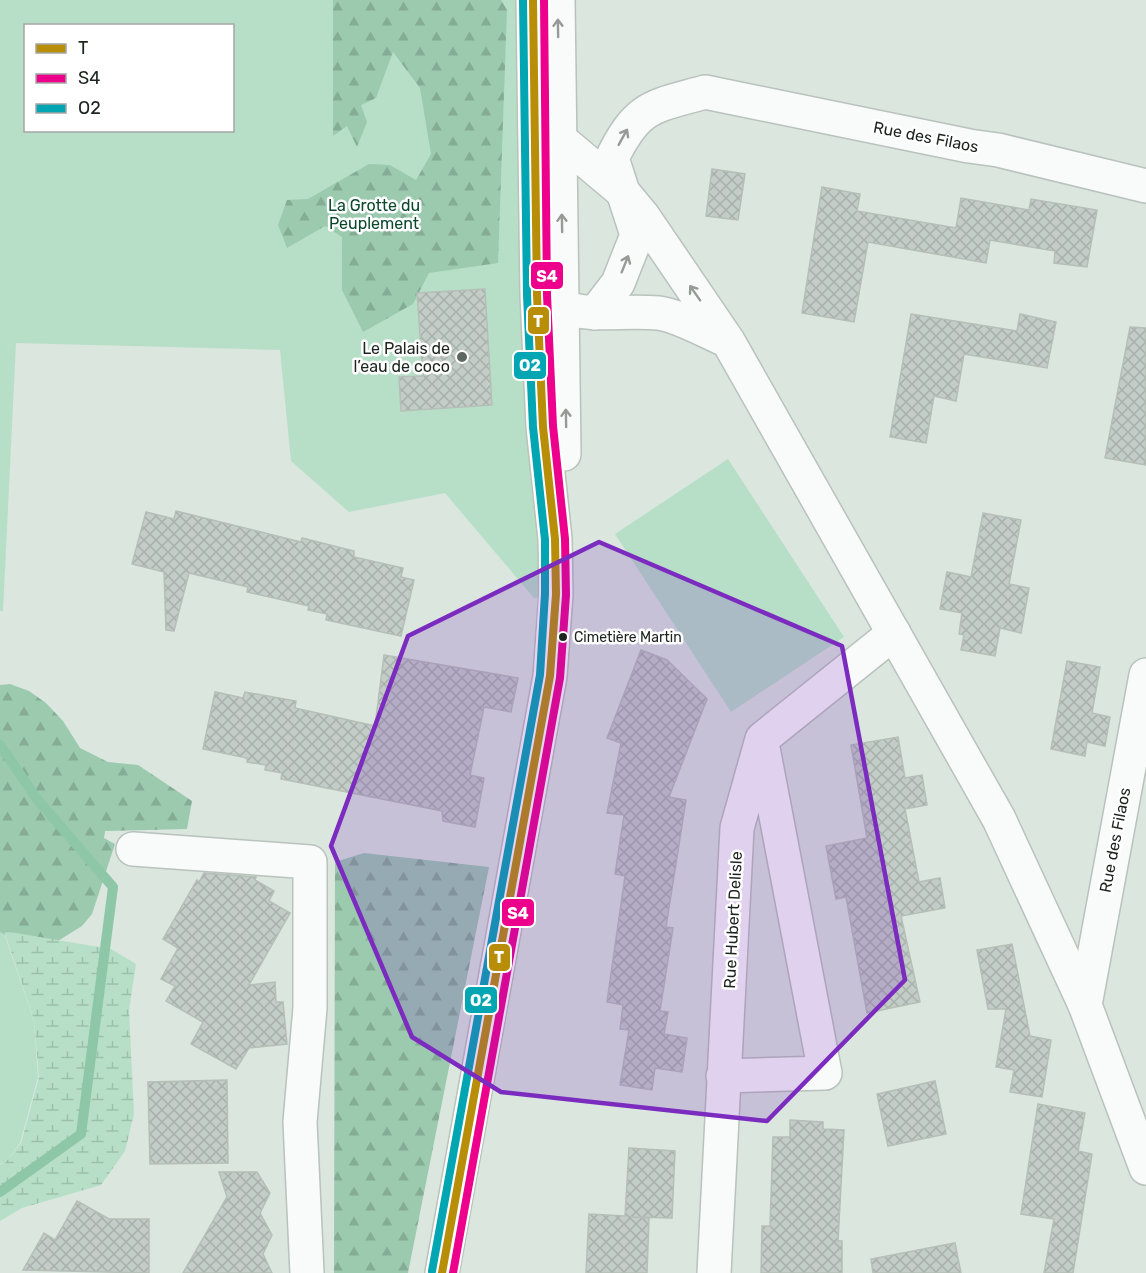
<svg xmlns="http://www.w3.org/2000/svg" width="1146" height="1273" font-family="Rubik,sans-serif">
	<style>
		.green { fill: #b7dfc7; fill-rule: evenodd }
		.forest { fill: url(#forest-firs) }
		.wetland { fill: url(#wetland-marsh) }
		.lines { fill: none; stroke-linecap: round; stroke-linejoin: round }
		.stream { stroke: #8ec7a7; stroke-width: 10 }
		.building { fill: url(#building-cross-hatch); stroke: #b5bfb8; stroke-width: 1.5 }
		.minor-casing { stroke: #b9c2bc; stroke-width: 36 }
		.major-casing { stroke: #b9c2bc; stroke-width: 36 }
		.minor { stroke: #f9fbfa; stroke-width: 33 }
		.major { stroke: #f9fbfa; stroke-width: 33 }
		.bus-1-casing { stroke: #fff; stroke-width: 12 }
		.bus-2-casing { stroke: #fff; stroke-width: 12 }
		.bus-3-casing { stroke: #fff; stroke-width: 12 }
		.bus-1 { stroke: #b88e09; stroke-width: 8 }
		.bus-2 { stroke: #ec008c; stroke-width: 8 }
		.bus-3 { stroke: #01a6b2; stroke-width: 8 }
		.oneway { stroke: #959a97 }
		.marked { fill: #7b2cbf; fill-opacity: 0.2; stroke: #7b2cbf; stroke-width: 4.5; stroke-linejoin: round }
		.poi-dot { fill: #5e6862; stroke: #fff; stroke-width: 2 }
		.bus-dot { fill: #1b241f; stroke: #fff; stroke-width: 2 }
		.labels { text-anchor: middle; dominant-baseline: central; stroke-width: 5; stroke-linejoin: round; paint-order: stroke }
		.bus-label { font-size: 14px; fill: #1b241f; stroke: #fff; text-anchor: start }
		.street-label { font-size: 16px; fill: #1b241f; stroke: #fff }
		.park-label { font-size: 16px; fill: #0a482c; stroke: #fff }
		.poi-label { font-size: 16px; fill: #1b241f; stroke: #fff; text-anchor: end }
		.line-badge { stroke: #fff; stroke-width: 2 }
		.badge-label { font-size: 16px; text-anchor: middle; font-weight: bold; fill: #fff }
	</style>
	<defs>
		<pattern id="forest-firs" width="22" height="20" patternUnits="userSpaceOnUse" patternTransform="scale(1.5)"><rect width="22" height="20" fill="#9bcaaf"/><path d="M5 1l3.5 6h-7zM16 11l3.5 6h-7z" fill="#85ad96"/></pattern>
		<pattern id="wetland-marsh" width="20" height="14" patternUnits="userSpaceOnUse" patternTransform="scale(1.5)"><rect width="20" height="14" fill="#b7dfc7"/><path d="M1 5h8M5 5V1M11 12h8M15 12V8" fill="none" stroke="#9dbfaa"/></pattern>
		<pattern id="building-cross-hatch" width="8" height="8" patternUnits="userSpaceOnUse" patternTransform="scale(1.5)"><rect width="8" height="8" fill="#c3cdc7"/><path d="M0 0l8 8M0 8l8-8" fill="none" stroke="#a7b0aa"/></pattern>
	</defs>
	<rect width="100%" height="100%" fill="#dae6de"/>
	<path class="green" d="M0,0H534L556,594L534,598L445,493L349,512L291,461L280,350L16,343L3,611H0ZM26,26H232V130H26Z
		M728,459L844,637L731,712L615,534Z
		M0,930H3L34,1021L38,1077L20,1143L5,1163L0,1164Z"/>
	<path class="forest" d="M333,0H501L507,10L498,263L429,273L413,304L363,332L342,290V237L325,226L287,248L278,225L287,200L308,199L369,164L390,165L416,180L431,154L420,88L393,52L376,98L361,105L367,122L357,147L347,126L333,136Z
		M10,684L29,691L46,703L63,721L80,748L108,762L138,765L192,801L187,829L105,831L104,838L115,844L92,914L82,926L53,944L9,937L0,932V685Z
		M364,853L489,867L408,1273H334L335,862Z"/>
	<path class="wetland" d="M4,931L111,949L136,964L129,1010L134,1114L125,1151L101,1185L22,1208L0,1221V1165L5,1163L21,1143L39,1077L34,1020Z"/>
	<g class="lines">
		<path class="stream" d="M0,745L37,799L113,887L81,1134L0,1192"/>
	</g>
	<path class="building" d="M712,169L745,174L738,220L706,216Z
		M822,187L860,194L857,211L956,228L961,198L1029,210L1031,199L1097,210L1087,267L1054,263L1055,251L990,240L986,263L868,242L854,322L802,313Z
		M485,289L492,405L401,411L399,377L423,376L417,293Z
		M911,314L1017,331L1020,314L1056,322L1047,368L964,354L956,401L934,396L926,443L890,437Z
		M1130,327L1146,328V465L1105,458Z
		M176,511L301,542L302,538L354,551V557L403,568L401,577L414,580L401,636L326,620L327,614L308,610L309,606L247,592L248,587L189,573L174,631L166,630L164,572L132,564L146,512L174,519Z
		M983,513L1021,520L1009,584L1029,588L1021,633L1000,628L995,656L961,650L964,635L959,634L962,613L940,609L947,572L971,577Z
		M641,650L667,660L707,699L669,797L686,800L666,927L673,928L660,1011L668,1012L664,1034L687,1038L682,1072L655,1068L652,1090L620,1085L629,1030L620,1029L623,1005L607,1002L625,876L615,874L624,815L607,813L621,743L607,738Z
		M384,655L518,678L511,712L484,707L470,775L484,778L475,827L443,821L442,811L281,779L282,773L265,770L266,765L247,762V758L203,749L215,692L243,698L245,692L296,701L295,708L375,726Z
		M1067,661L1100,667L1092,713L1110,717L1105,746L1087,742L1085,756L1051,749Z
		M898,737L905,778L922,775L927,805L905,809L919,882L940,878L945,908L901,916L920,1002L867,1013L846,897L836,899L826,846L867,838L851,745Z
		M204,873L256,877L255,880L274,891L269,901L290,913L249,985L275,982L276,1002H283L287,1044L249,1048L236,1069L191,1044L203,1022L166,1001L175,986L161,979L178,948L163,939L197,880L199,882Z
		M1012,944L1030,1036L1051,1040L1042,1097L1010,1092L1014,1070L996,1067L1006,1009H988L977,950Z
		M227,1080L228,1163L150,1164L148,1082Z
		M935,1081L946,1134L888,1146L877,1094Z
		M1038,1104L1085,1113L1078,1151L1092,1154L1073,1273H1044L1054,1219L1021,1214Z
		M790,1120L823,1122V1129L844,1130L838,1241H842V1273H761L762,1226H770L773,1137H790Z
		M629,1148L675,1151L672,1218L631,1217L649,1218L647,1273H586L589,1214L625,1216Z
		M219,1172H257L270,1193L260,1213L272,1235L263,1254L272,1273H183L227,1197Z
		M77,1201L109,1219H149V1273L23,1270L44,1233L55,1240Z
		M955,1243L961,1273H873L871,1259Z"/>
	<g class="lines">
		<g class="minor-casing">
			<path id="minor" d="M595,313L618,283L637,235L612,158C638,105 652,107 705,92L969,146L998,150L1146,186
				M133,849L310,862V1008L300,1122L307,1273
				M1085,1005L1146,675
				M723,1076L825,1073L763,748
				M714,1273L737,828L762,739L894,633"/>
		</g>
		<g class="major-casing">
			<path id="major" d="M558,0L564,454
				M561,140L623,192L643,216L728,341L999,819L1085,1005L1146,1168
				M544,299C585,321 615,309 658,313C678,315 709,333 728,341
				M442,1273L550,676L556,594L555,539L543,427L537,295L533,0"/>
		</g>
		<use href="#minor" class="minor"/>
		<use href="#major" class="major"/>
		<g class="bus-1-casing">
			<path id="bus-1" d="M442,1273L550,676L556,594L555,539L543,427L537,295L533,0"/>
		</g>
		<g class="bus-2-casing">
			<path id="bus-2" d="M453,1273L560,678L566,595L565,539L553,426L547,295L544,0"/>
		</g>
		<g class="bus-3-casing">
			<path id="bus-3" d="M432,1271L540,675L545,594V540L533,427L527,295L523,0"/>
		</g>
		<use href="#bus-1" class="bus-1"/>
		<use href="#bus-2" class="bus-2"/>
		<use href="#bus-3" class="bus-3"/>
	</g>
	<defs><path id="oneway-shaft" d="M-6 0H5M1.5-3L5.5 0L1.5 3" fill="none" stroke-width="1.6" stroke-linecap="round" stroke-linejoin="round" transform="scale(1.5)"/></defs>
	<g class="oneway">
		<use href="#oneway-shaft" transform="translate(558 28) rotate(-91)"/>
		<use href="#oneway-shaft" transform="translate(623 137) rotate(-61)"/>
		<use href="#oneway-shaft" transform="translate(562 223) rotate(-91)"/>
		<use href="#oneway-shaft" transform="translate(625 264) rotate(-68)"/>
		<use href="#oneway-shaft" transform="translate(695 293) rotate(-125)"/>
		<use href="#oneway-shaft" transform="translate(566 418) rotate(-91)"/>
	</g>
	<path class="marked" d="M599,542L842,646L905,980L767,1121L501,1092L412,1037L331,846L408,636Z"/>
	<circle class="poi-dot" cx="462" cy="357" r="6"/>
	<circle class="bus-dot" cx="563" cy="637" r="5"/>
	<g class="labels">
		<g class="bus-label">
			<text x="574" y="637">Cimetière Martin</text>
		</g>
		<g class="street-label">
			<text transform="translate(926 137) rotate(11)">Rue des Filaos</text>
			<text transform="translate(1115 840) rotate(-79)">Rue des Filaos</text>
			<text transform="translate(733 920) rotate(-87)">Rue Hubert Delisle</text>
		</g>
		<g class="park-label">
			<text x="374" y="205">La Grotte du<tspan x="374" dy="18">Peuplement</tspan></text>
		</g>
		<g class="poi-label">
			<text x="450" y="348">Le Palais de<tspan x="450" dy="18">l’eau de coco</tspan></text>
		</g>
	</g>
	<g class="line-badge">
		<rect x="530" y="261" width="34" height="29" rx="6" fill="#ec008c"/>
		<rect x="527" y="306" width="23" height="29" rx="6" fill="#b88e09"/>
		<rect x="513" y="351" width="34" height="29" rx="6" fill="#01a6b2"/>
		<rect x="501" y="898" width="34" height="29" rx="6" fill="#ec008c"/>
		<rect x="488" y="943" width="23" height="29" rx="6" fill="#b88e09"/>
		<rect x="464" y="986" width="34" height="28" rx="6" fill="#01a6b2"/>
	</g>
	<g class="badge-label">
		<text x="547" y="282">S4</text>
		<text x="538" y="327">T</text>
		<text x="530" y="371">O2</text>
		<text x="518" y="919">S4</text>
		<text x="499" y="963">T</text>
		<text x="481" y="1006">O2</text>
	</g>
	<rect x="24" y="24" width="210" height="108" fill="#ffffff" stroke="#a4a7a5" stroke-width="1.5"/>
	<rect x="36" y="44" width="30" height="9" fill="#b88e09" stroke="#a4a7a5" stroke-width="1.5"/>
	<text x="78" y="54" font-size="18" fill="#1b241f">T</text>
	<rect x="36" y="74" width="30" height="9" fill="#ec008c" stroke="#a4a7a5" stroke-width="1.5"/>
	<text x="78" y="84" font-size="18" fill="#1b241f">S4</text>
	<rect x="36" y="104" width="30" height="9" fill="#01a6b2" stroke="#a4a7a5" stroke-width="1.5"/>
	<text x="78" y="114" font-size="18" fill="#1b241f">O2</text>
</svg>
